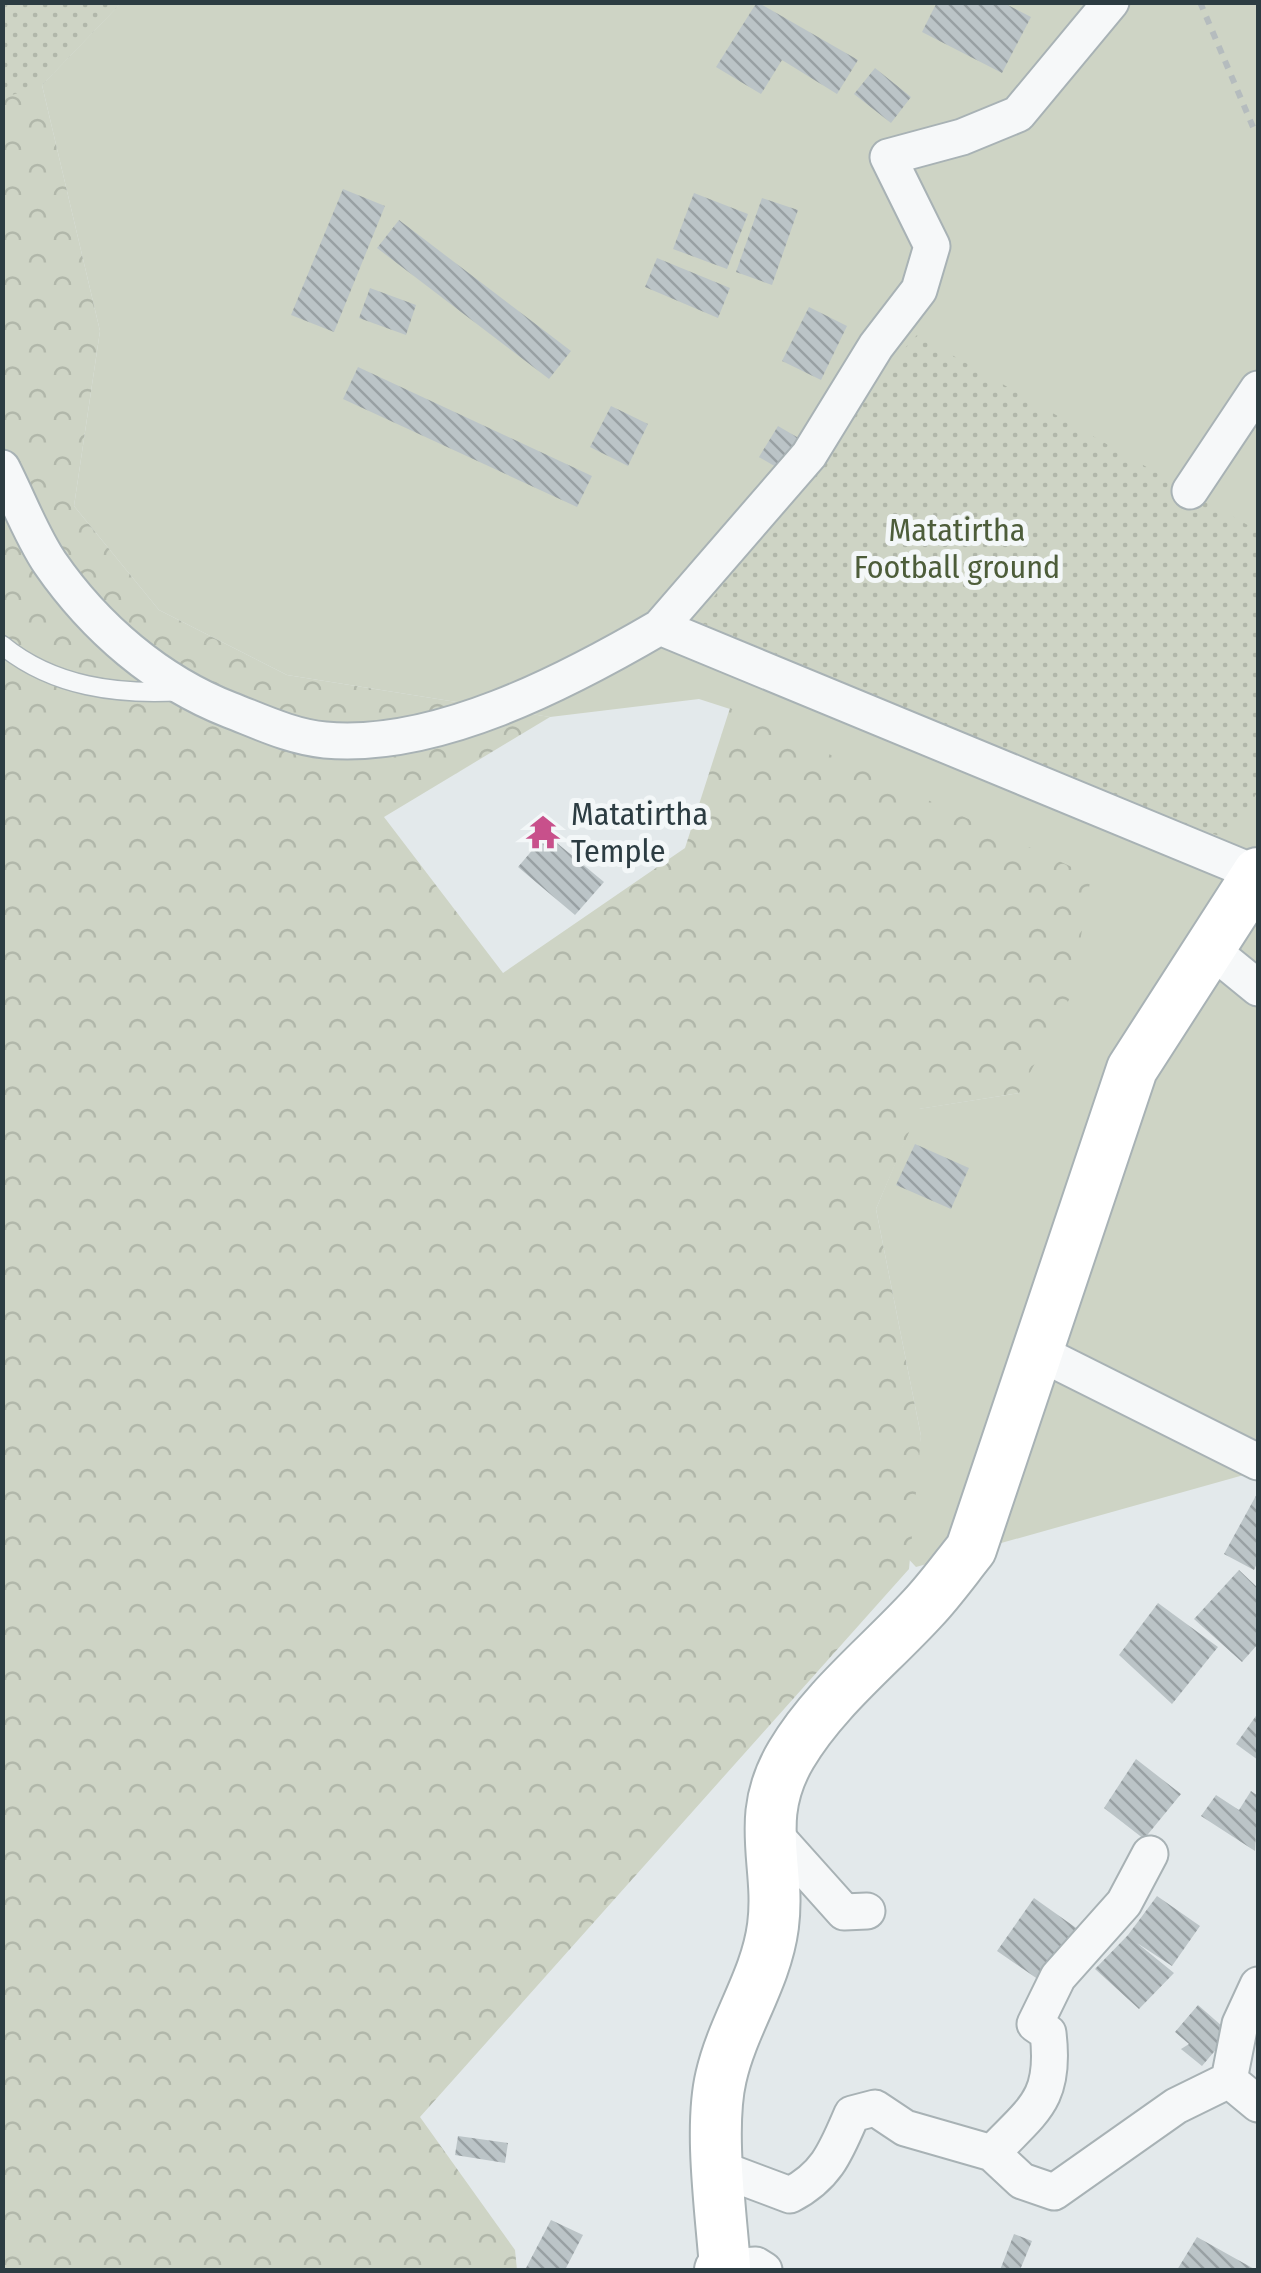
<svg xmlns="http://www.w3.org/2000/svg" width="1261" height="2273" font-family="'Fira Sans Condensed',sans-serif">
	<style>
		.grass { fill: #ced4c5 }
		.forest { fill: url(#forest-crowns) }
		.park { fill: url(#park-dots) }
		.building { fill: url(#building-back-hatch) }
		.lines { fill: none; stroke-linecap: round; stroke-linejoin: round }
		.lane-casing { stroke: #a8b2b5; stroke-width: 21 }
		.street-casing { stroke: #a8b2b5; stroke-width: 39 }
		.secondary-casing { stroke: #a8b2b5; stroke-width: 54 }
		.path { stroke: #b5bcbe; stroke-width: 6; stroke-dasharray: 8 8; stroke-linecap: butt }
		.lane { stroke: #f6f8f9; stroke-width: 18 }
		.street { stroke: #f6f8f9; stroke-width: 35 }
		.secondary { stroke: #fff; stroke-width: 50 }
		.labels { text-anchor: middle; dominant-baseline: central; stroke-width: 10; stroke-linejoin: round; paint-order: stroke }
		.park-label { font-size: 32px; fill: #4d5d3a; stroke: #f3f7f8 }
		.poi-label { font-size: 32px; fill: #2c3c42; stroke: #f3f7f8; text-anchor: start }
	</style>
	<defs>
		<pattern id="forest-crowns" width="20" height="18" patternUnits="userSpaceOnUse" patternTransform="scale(2.5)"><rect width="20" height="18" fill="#ced4c5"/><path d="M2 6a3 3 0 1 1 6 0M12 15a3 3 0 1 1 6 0" fill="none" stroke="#b1b7aa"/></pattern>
		<pattern id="park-dots" width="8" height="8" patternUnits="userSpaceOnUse" patternTransform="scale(2.5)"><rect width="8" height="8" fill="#ced4c5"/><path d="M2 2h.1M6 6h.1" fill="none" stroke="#b1b7aa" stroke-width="1.8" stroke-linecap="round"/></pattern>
		<pattern id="building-back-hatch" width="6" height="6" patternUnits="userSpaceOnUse" patternTransform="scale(2.5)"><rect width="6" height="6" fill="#bbc4c7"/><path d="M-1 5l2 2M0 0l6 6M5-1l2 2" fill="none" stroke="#98a0a3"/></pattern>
	</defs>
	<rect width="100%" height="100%" fill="#e3e9eb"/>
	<path class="grass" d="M121,3H1258V1471L916,1567L903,1553L921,1436L876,1209L918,1109L1019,1093L730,709L699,699L550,717L287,675L159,610L74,506L100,331L42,85Z"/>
	<path class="forest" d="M3,3H121L42,85L100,331L74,506L159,610L287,675L550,717L384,817L503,973L685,848L730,708L1091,876L1071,996L1019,1093L919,1109L876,1209L921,1436L909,1569L420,2117L515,2250L517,2270H3Z"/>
	<path class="park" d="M2,3L3,2L121,3L42,85L3,98Z
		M917,335L1258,531V791L1229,839L1129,807L1020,755L697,621L839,420Z"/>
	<path class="building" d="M757,2L858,60L837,94L782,60L761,94L716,67Z
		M937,2H1002L1031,17L1002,73L922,32Z
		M875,68L911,97L891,123L854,94Z
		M343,189L385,206L334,332L291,315Z
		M694,193L748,214L727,269L673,249Z
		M762,198L798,210L772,285L736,272Z
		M399,220L571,351L549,379L377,248Z
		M657,258L730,288L718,318L645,287Z
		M370,288L416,305L406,335L359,318Z
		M809,307L847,326L821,380L782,361Z
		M358,367L592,476L577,507L343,399Z
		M611,406L648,424L628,466L590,447Z
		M778,426L802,440L783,471L759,457Z
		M546,834L604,882L575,915L518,867Z
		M915,1144L969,1168L951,1209L896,1185Z
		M1258,1492V1561L1254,1570L1224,1554Z
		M1239,1570L1258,1588V1644L1242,1662L1194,1619Z
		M1158,1603L1218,1647L1172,1704L1119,1655Z
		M1258,1713V1760L1236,1744Z
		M1136,1759L1181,1794L1144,1839L1104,1808Z
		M1251,1791L1258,1796L1255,1851L1201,1816L1216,1795L1239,1810Z
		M1157,1896L1200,1926L1172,1966L1137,1943L1174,1973L1139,2009L1095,1969L1128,1935Z
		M1034,1898L1079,1930L1042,1982L997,1951Z
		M1198,2005L1230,2033L1202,2066L1181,2049L1189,2044L1175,2032Z
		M458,2136L508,2143L505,2163L455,2155Z
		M551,2220L583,2235L565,2270H525Z
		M1014,2234L1032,2241L1020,2270H1000Z
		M1197,2237L1256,2270H1177Z"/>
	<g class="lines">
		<g class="lane-casing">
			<path id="lane" d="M2,645C53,687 118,695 182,691"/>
		</g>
		<g class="street-casing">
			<path id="street" d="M2,468C18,499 31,535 50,563C95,628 158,682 230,710C261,722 292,737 325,740C436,750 566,682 660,627L1258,874
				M1190,491L1258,389
				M660,627L809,455L876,346L919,290L932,246L888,157L962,137L1018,114L1111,2
				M1209,948L1258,988
				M1038,1352L1258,1462
				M767,1826L844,1912L867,1911
				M1229,2080L1240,2024L1258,1985
				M992,2153L1022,2181L1054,2192L1176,2106L1229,2080L1258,2104
				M718,2168L790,2195C827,2176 836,2151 852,2114L875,2108L905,2128L992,2153C1034,2109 1056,2099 1048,2033L1035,2024L1058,1977L1124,1903L1150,1854
				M725,2267L756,2265L764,2270"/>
		</g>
		<g class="secondary-casing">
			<path id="secondary" d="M720,2270L725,2267C721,2213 709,2128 721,2077C733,2024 766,1980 773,1926C781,1864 753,1819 791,1755C824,1699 879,1656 923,1608C940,1590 955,1569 971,1549L1132,1069L1258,873"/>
		</g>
		<path class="path" d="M1200,2L1253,127"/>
		<use href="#lane" class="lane"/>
		<use href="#street" class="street"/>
		<use href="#secondary" class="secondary"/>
	</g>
	<defs>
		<g id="temple-bare" transform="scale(2.7)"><path d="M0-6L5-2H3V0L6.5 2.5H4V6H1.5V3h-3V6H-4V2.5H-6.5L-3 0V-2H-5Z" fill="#c8508b" stroke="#f3f7f8" stroke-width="2.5" paint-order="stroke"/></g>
	</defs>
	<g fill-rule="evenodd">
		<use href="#temple-bare" x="543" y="832"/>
	</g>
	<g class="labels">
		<g class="park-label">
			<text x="957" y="530">Matatirtha<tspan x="957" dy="37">Football ground</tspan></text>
		</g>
		<g class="poi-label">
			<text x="571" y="814">Matatirtha<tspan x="571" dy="37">Temple</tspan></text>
		</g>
	</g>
	<rect width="1261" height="2273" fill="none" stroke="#2c3c42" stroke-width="10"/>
</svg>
